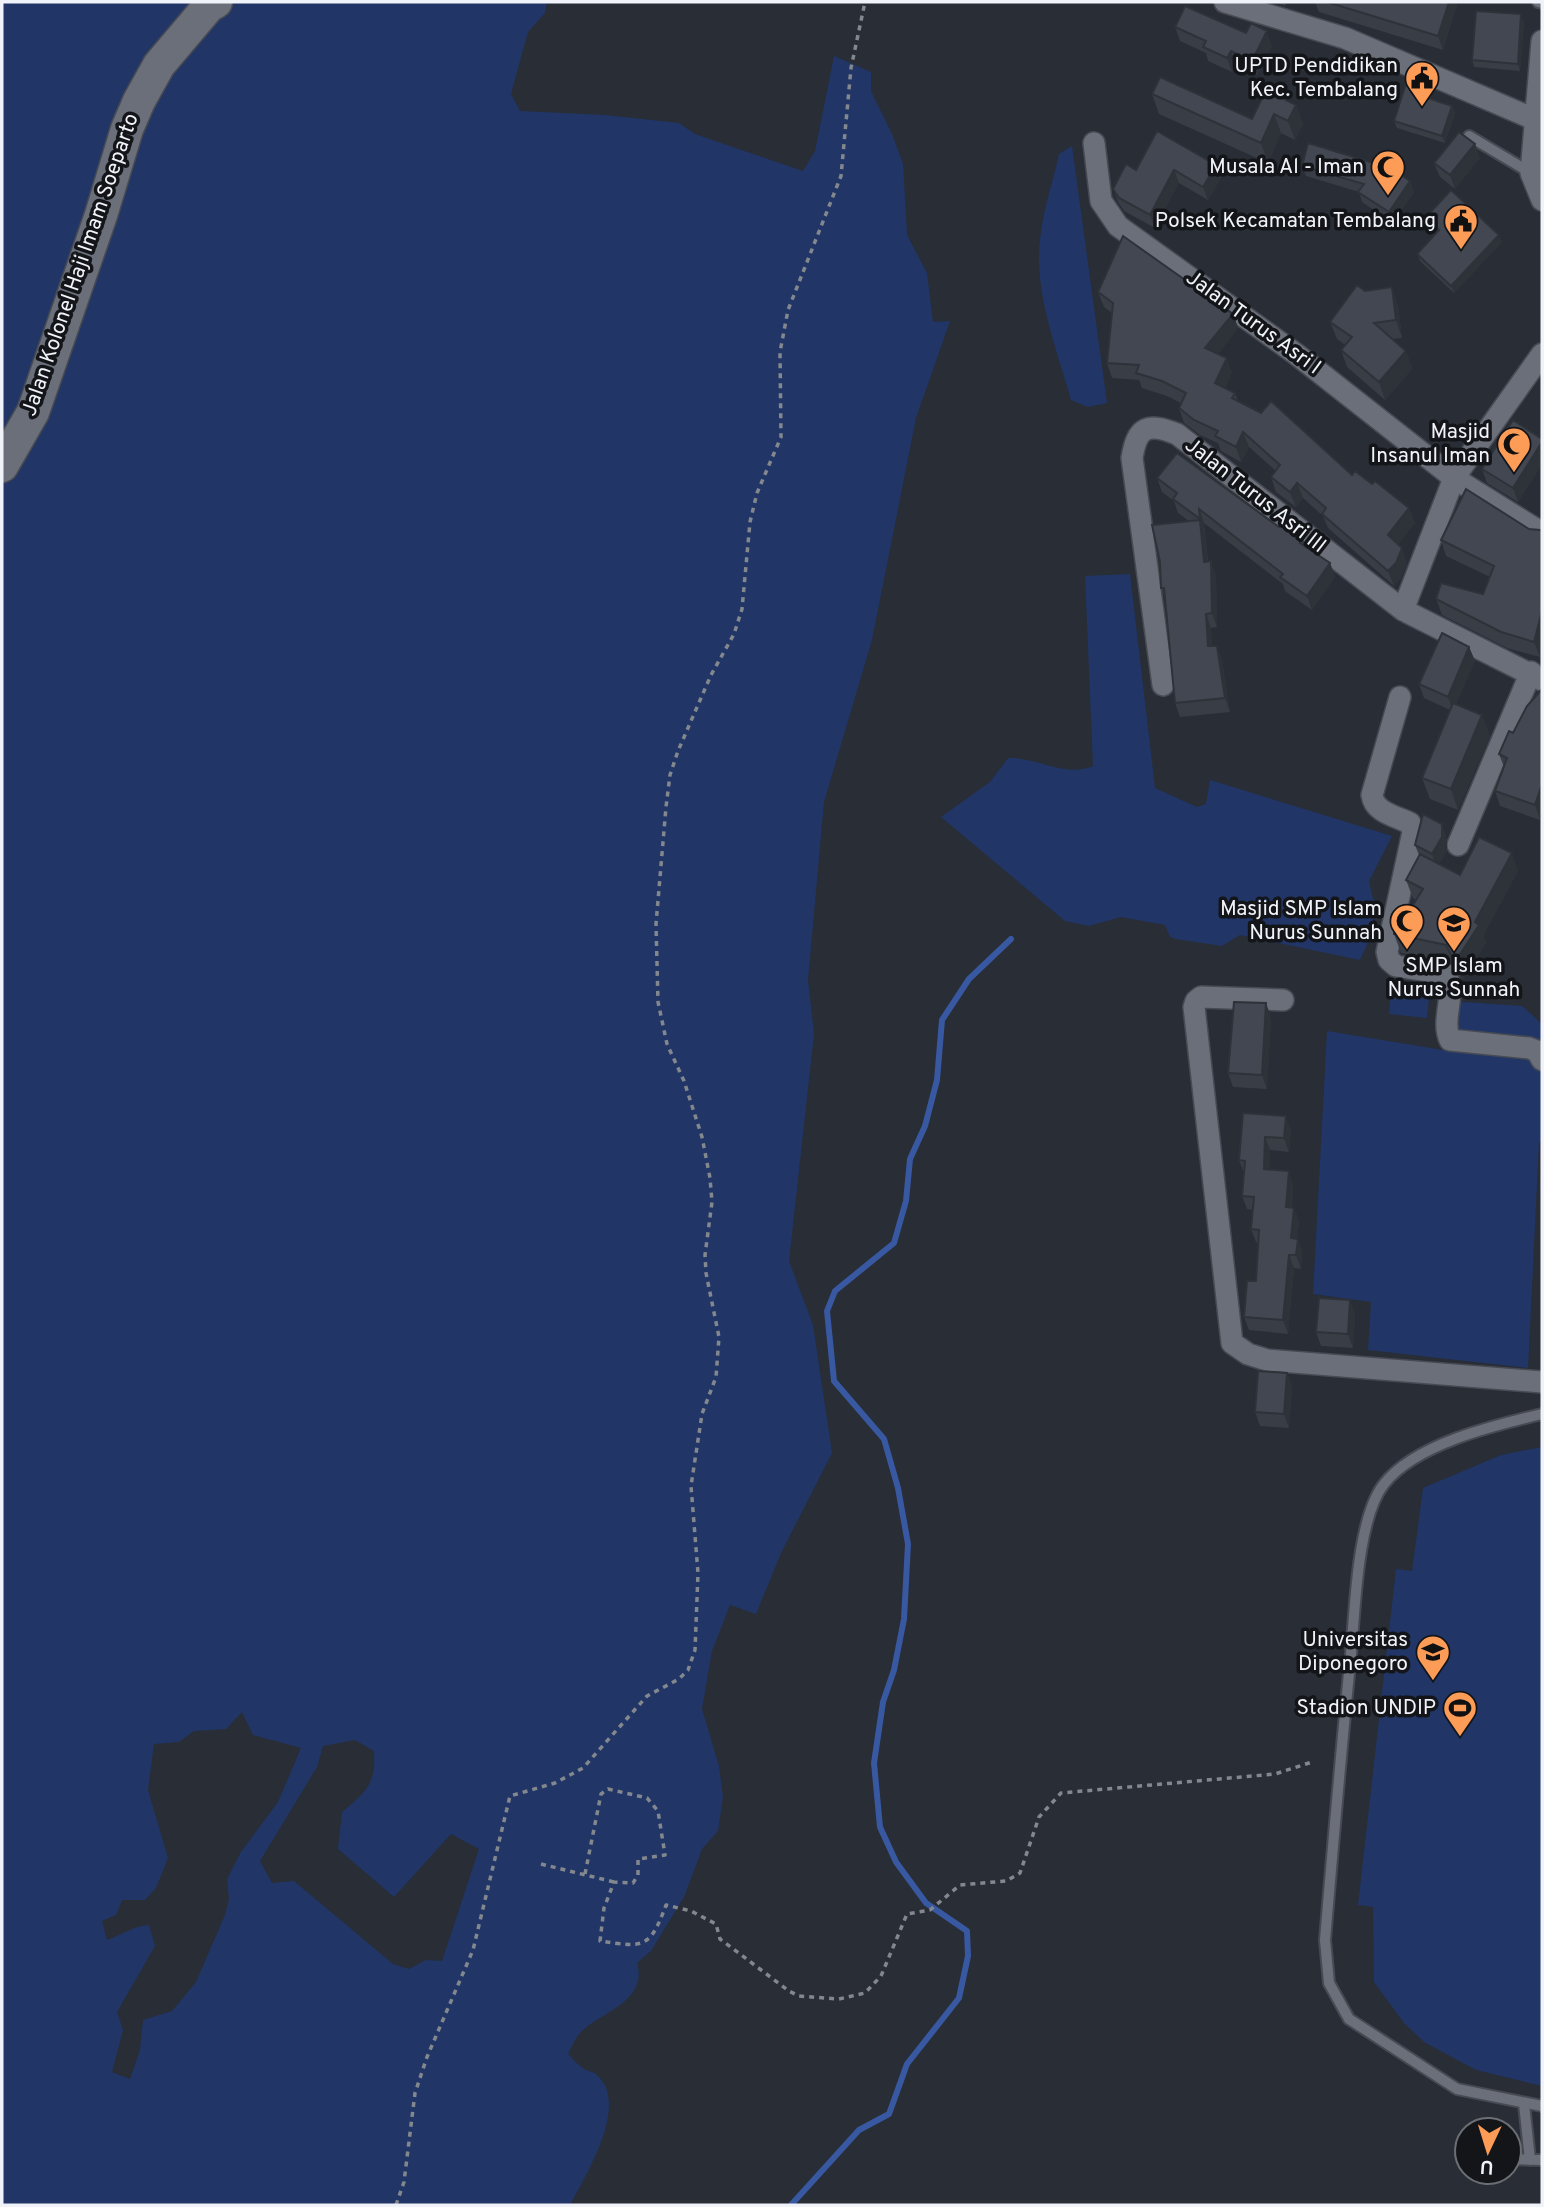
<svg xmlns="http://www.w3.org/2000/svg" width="1544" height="2207" font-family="Overpass,sans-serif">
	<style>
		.green { fill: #213667; fill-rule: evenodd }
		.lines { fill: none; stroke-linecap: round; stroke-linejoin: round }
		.stream { stroke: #3858a1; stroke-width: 6 }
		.lane-casing { stroke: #474a52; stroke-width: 14 }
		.street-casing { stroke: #474a52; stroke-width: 24 }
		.secondary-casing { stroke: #474a52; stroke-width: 35 }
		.path { stroke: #83878e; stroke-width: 3.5; stroke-dasharray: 5 5; stroke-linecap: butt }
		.lane { stroke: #6a6f7a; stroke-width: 10 }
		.street { stroke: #6a6f7a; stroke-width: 21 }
		.secondary { stroke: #6a6f7a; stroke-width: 32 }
		.wall { fill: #393d46 }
		.shaded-wall { fill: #2e3239 }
		.building { fill: #424751; stroke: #2e3239; stroke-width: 2 }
		.labels { text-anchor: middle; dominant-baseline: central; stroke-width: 7; stroke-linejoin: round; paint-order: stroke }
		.poi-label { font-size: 21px; fill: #f0f3f9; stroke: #131519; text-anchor: end }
		.street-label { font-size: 21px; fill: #f0f3f9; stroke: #131519 }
	</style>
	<rect width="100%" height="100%" fill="#282d36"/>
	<path class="green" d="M2,2H547L545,13L528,32L511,94L520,111L605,115L679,123L695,134L803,171L815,151L834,56L871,72V91L892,134L903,164L907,235L927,273L933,322L950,321L916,418L872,640L824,802L808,980L814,1034L789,1261L813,1325L832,1453L781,1553L756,1614L730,1605L712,1651L702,1709L719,1766L723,1797L718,1831L702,1849L684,1897L651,1951L637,1963C648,2000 605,2011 583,2030C576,2036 572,2046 568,2054C573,2059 578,2065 584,2069C588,2071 595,2072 598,2076C629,2106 586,2174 570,2205H2ZM242,1712L253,1735L301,1748L278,1802L241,1852L227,1879L229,1899L225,1915L196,1982L172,2011L143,2020L140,2050L130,2079L112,2072L123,2030L117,2012L155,1946L149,1925C133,1926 122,1935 107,1940L102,1921L116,1915L122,1900H145L156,1888L168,1858L148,1790L154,1744L179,1742L194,1731L226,1729ZM355,1740L374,1751C376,1784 367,1791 342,1812L338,1849L394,1897L451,1834L479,1849L442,1961L426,1960L409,1969L393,1964L294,1881L272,1883L260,1861L317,1767L323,1746Z
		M1072,146L1107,403L1088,407L1071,400C1056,346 1032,289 1041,232C1044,206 1054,179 1059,154Z
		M1130,574L1155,788L1197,807L1206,804L1210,780L1392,836L1369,881L1375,908L1370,938L1360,960L1240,935L1222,946L1176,939L1170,937L1165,925L1121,917L1089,926L1065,921L941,817L990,782L1008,758C1037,757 1066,778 1093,766L1085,576Z
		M1391,994L1429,998L1427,1018L1389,1014Z
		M1449,1001L1522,1006L1542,1024V1139L1539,1144L1528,1368L1368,1350L1371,1302L1313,1294L1327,1031L1443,1050Z
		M1542,1447V2086L1476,2070L1424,2042L1404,2023L1374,1982L1373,1907L1358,1905L1396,1569L1412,1571L1423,1488L1501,1455Z"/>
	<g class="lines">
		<path class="stream" d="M791,2205L859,2130L889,2114L907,2064L959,1998L968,1956L967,1931L926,1903L896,1862L880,1827L874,1763L883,1702L894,1670L904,1619L908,1544L898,1488L884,1439L834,1381L827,1311L835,1291L894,1243L906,1201L910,1159L925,1126L937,1080L942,1020L969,979L1011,939"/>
		<g class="lane-casing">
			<path id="lane" d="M1538,2L1542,3
				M1469,136L1531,173
				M1542,1414C1495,1425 1415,1444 1384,1484C1357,1518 1355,1610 1351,1654C1341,1750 1333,1845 1325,1940L1329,1983L1349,2019L1457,2089L1542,2106
				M1524,2104L1530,2160
				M1509,2159L1542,2160"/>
		</g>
		<g class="street-casing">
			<path id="street" d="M1225,2L1345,38L1534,119
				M1542,41L1531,173L1542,200
				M1094,143L1101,201L1118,226L1296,354L1454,478L1542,533
				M1542,354L1454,478L1403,610L1542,680
				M1163,685L1132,458C1137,427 1147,422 1177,434L1403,610
				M1400,697L1372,795C1374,812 1395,816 1410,823L1413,832L1387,952L1389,960L1396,966L1445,974C1458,992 1440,1019 1450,1040L1529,1048L1537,1051L1542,1060
				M1458,845L1531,672
				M1283,1000L1201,997L1196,1001L1194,1007L1232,1343L1248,1354L1267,1360L1542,1382"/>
		</g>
		<g class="secondary-casing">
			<path id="secondary" d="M2,466L33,412L101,215L127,129L139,101L159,65L209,6L216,2"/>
		</g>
		<path class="path" d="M541,1864L614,1882
			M585,1874L601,1794L608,1789L647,1798L658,1811L665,1855L638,1859V1875L633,1883L614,1882L604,1908L600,1941C645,1948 650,1948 666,1905L691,1911L716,1924L720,1939L789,1991L799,1996L839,1999L865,1993L881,1976L907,1914L930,1910L960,1885L1006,1881L1020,1873L1039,1817L1061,1793L1275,1774L1312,1762
			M396,2205L404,2182L415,2093L427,2057L473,1950L510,1796L555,1783L583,1768L647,1696L679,1679L688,1670L695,1650L698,1573L691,1486L702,1414L716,1377L719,1337L706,1273L705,1255L712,1202L710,1178L702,1137L684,1081L667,1044L658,1002L656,924L666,807L670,775L678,751L711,675L734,634L742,609L750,522L757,493L781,437L780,352L788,310L841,176L851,68L865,2"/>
		<use href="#lane" class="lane"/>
		<use href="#street" class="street"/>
		<use href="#secondary" class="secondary"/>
	</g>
	<path class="wall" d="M1273,2H1287L1285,6Z
		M1315,2H1458L1443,50L1319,12Z
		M1524,21L1520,71L1474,67L1472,60Z
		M1175,27L1272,45L1257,75L1236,65L1232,72L1208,61L1206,53L1180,41Z
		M1432,90L1430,98L1452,106L1455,113L1445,143L1397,128L1394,121Z
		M1152,94L1252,119L1296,105L1303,124L1295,140L1281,133L1268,163L1159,114Z
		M1157,131L1221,178L1208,200L1179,183L1155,228L1124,211L1118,202L1113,189L1136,170Z
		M1480,158L1455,189L1440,177L1434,163Z
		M1302,166L1410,181L1414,192L1393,223L1362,202L1359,192L1306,176Z
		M1426,217L1502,242L1454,293L1420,261L1417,254L1437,233L1428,224Z
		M1365,291L1398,305L1402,338L1392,339L1413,368L1385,400L1347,367L1341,350L1345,345L1337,339L1330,322Z
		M1098,292L1233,314L1238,328L1218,354L1232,373L1225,388L1235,393L1238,401L1352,475L1372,484L1409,508L1415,523L1398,544L1407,563L1401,578L1394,586L1328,528L1323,516L1303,498L1296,507L1276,492L1271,477L1276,471L1249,447L1241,462L1221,451L1218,443L1200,435L1184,423L1179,408L1181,403L1167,396L1142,388L1139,380L1112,378L1107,363L1112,313L1104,307Z
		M1542,439V464L1518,502L1487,483L1482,469Z
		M1157,478L1279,527L1303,539L1306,546L1330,563L1335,577L1312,610L1285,591L1283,584L1204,523L1208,561L1216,575L1217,627L1211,628L1212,646L1222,660L1230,712L1180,717L1175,703L1165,599L1161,588L1189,521L1178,513L1174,501L1162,492Z
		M1529,529L1542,531V648L1540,657L1507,648L1442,615L1436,599L1483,594L1490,577L1446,556L1441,540Z
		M1469,647L1475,661L1456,704L1482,715L1490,736L1458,810L1430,799L1422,778L1450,710L1424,698L1419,684Z
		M1542,689V814L1540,820L1500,806L1495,791L1504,767L1499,754Z
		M1447,838V851L1439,864L1460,875L1518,871L1483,936L1486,943L1462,981L1452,963L1401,953L1394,934L1416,900L1413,898L1406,880L1419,855L1415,845Z
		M1271,1017L1267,1089L1233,1087L1228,1073Z
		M1243,1113L1291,1130L1289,1152L1270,1150L1269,1169L1293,1184L1292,1208H1294L1299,1221L1297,1239L1302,1252L1301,1269L1294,1268L1288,1334L1249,1330L1244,1317L1256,1281L1258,1243L1256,1242L1251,1229L1253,1210L1247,1209L1242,1196L1244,1173L1239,1160Z
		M1355,1314L1353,1348L1321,1346L1316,1332Z
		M1287,1373L1292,1387L1289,1428L1260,1426L1255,1412Z"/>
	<path class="shaded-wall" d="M1449,2H1458L1443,50L1438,36Z
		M1521,14L1524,21L1520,71L1518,64Z
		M1267,31L1272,45L1257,75L1252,61Z
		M1231,51L1236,65L1232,72L1227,58Z
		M1430,83L1432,90L1428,104L1425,97Z
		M1296,105L1303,124L1295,140L1288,121Z
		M1452,106L1455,113L1445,143L1442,136Z
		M1274,114L1281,133L1268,163L1261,143Z
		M1475,144L1480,158L1455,189L1450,175Z
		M1216,165L1221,178L1208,200L1203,187Z
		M1174,170L1179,183L1155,228L1150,215Z
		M1410,181L1414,192L1393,223L1389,212Z
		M1499,235L1502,242L1454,293L1451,286Z
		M1392,287L1398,305L1402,338L1396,320Z
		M1233,314L1238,328L1211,363L1205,348Z
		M1406,351L1413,368L1385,400L1379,382Z
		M1227,358L1232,373L1221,398L1215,383Z
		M1243,432L1249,447L1241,462L1236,447Z
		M1542,442V464L1518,502L1513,488Z
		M1297,483L1303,498L1296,507L1290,492Z
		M1409,508L1415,523L1393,550L1388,535Z
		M1199,509L1204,523L1205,533L1200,519Z
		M1200,520L1205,534L1209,576L1204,562Z
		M1402,548L1407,563L1401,578L1394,586L1388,571Z
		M1211,561L1216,575L1217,627L1212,613Z
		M1330,563L1335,577L1312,610L1307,596Z
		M1542,611V648L1540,657L1534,642Z
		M1206,614L1211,628L1213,660L1208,646Z
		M1217,646L1222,660L1230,712L1225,698Z
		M1469,647L1475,661L1453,711L1448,697Z
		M1482,715L1490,736L1458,810L1451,789Z
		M1542,784V814L1540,820L1535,805Z
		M1442,824L1447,838V851L1437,868L1432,854Z
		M1512,853L1518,871L1483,936L1486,943L1462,981L1455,962L1475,922Z
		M1266,1003L1271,1017L1267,1089L1262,1075Z
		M1286,1116L1291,1130L1289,1152L1284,1138Z
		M1265,1137L1270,1150L1269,1182L1264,1169Z
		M1289,1171L1293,1184L1291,1221L1286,1207Z
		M1294,1208L1299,1221L1296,1252L1291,1238Z
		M1298,1239L1302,1252L1301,1269L1296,1255Z
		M1289,1255L1294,1268L1288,1334L1283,1320Z
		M1350,1300L1355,1314L1353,1348L1348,1334Z
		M1287,1373L1292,1387L1289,1428L1284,1414Z"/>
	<path class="building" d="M1327,2H1449L1438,36Z
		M1185,6L1246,33L1251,23L1267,31L1252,61L1231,51L1227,58L1203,47L1206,41L1175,27Z
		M1476,11L1521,14L1518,64L1472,60Z
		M1409,74L1430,83L1425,97L1452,106L1442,136L1394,121Z
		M1160,77L1252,119L1266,90L1296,105L1288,121L1274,114L1261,143L1152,94Z
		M1157,131L1216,165L1203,187L1174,170L1150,215L1119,198L1113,189L1126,164L1136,170Z
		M1459,132L1475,144L1450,175L1434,163Z
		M1308,143L1377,164L1380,161L1410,181L1389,212L1358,192L1364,184L1302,166Z
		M1451,190L1499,235L1451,286L1417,254L1439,230L1426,217Z
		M1123,236L1233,314L1205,348L1227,358L1215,383L1235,393L1232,398L1261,413L1271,401L1352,475L1355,471L1372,484L1375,481L1409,508L1388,535L1402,548L1396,563L1388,571L1322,514L1326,508L1297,483L1290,492L1271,477L1280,465L1243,432L1236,447L1215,436L1218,431L1194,420L1179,408L1186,393L1162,381L1136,373L1139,365L1107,363L1113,303L1098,292Z
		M1357,285L1365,291L1392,287L1396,320L1374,323L1406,351L1379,382L1341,350L1352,337L1330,322Z
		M1513,420L1542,439V442L1513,488L1482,469Z
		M1177,453L1279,527L1283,523L1303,539L1300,543L1330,563L1307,596L1280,577L1283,574L1199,509L1200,519L1173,499L1177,493L1157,478Z
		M1466,489L1529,529L1540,530L1542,531V611L1534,642L1501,632L1436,599L1441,583L1483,594L1494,566L1441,540Z
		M1200,520L1204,562L1211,561L1212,613L1206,614L1208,646H1217L1225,698L1175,703L1164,588H1161L1160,562L1152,525Z
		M1442,633L1469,647L1448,697L1419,684Z
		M1542,689V784L1535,805L1495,791L1507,758L1499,754L1509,731L1513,733L1527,706Z
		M1453,703L1482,715L1451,789L1422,778Z
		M1423,814L1442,824V837L1432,854L1415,845Z
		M1479,837L1512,853L1475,922L1479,925L1455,962L1446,945L1394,934L1396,924L1400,926L1423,889L1406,880L1420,854L1460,875Z
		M1234,1002L1266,1003L1262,1075L1228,1073Z
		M1243,1113L1286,1116L1284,1138L1265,1137L1264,1169L1289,1171L1286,1207L1294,1208L1291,1238L1298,1239L1296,1255H1289L1283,1320L1244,1317L1247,1281H1256L1259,1230L1251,1229L1254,1197L1242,1196L1245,1161L1239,1160Z
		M1319,1298L1350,1300L1348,1334L1316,1332Z
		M1258,1371L1287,1373L1284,1414L1255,1412Z"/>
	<defs>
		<g id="civic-pin" transform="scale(1.75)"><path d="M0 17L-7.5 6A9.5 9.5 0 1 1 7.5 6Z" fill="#fd9c56" stroke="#131519"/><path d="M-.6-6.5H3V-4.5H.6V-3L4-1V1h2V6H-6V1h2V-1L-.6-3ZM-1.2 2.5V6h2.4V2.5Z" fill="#111"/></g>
		<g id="mosque-pin" transform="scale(1.75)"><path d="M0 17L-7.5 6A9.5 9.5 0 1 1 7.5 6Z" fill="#fd9c56" stroke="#131519"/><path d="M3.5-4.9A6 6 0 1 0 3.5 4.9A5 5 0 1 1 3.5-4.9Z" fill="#111"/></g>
		<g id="school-pin" transform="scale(1.75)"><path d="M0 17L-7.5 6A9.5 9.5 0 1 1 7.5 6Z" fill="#fd9c56" stroke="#131519"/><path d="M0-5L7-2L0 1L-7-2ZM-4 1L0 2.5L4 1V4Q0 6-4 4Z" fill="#111"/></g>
		<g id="university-pin" transform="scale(1.75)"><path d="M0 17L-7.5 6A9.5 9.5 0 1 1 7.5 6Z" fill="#fd9c56" stroke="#131519"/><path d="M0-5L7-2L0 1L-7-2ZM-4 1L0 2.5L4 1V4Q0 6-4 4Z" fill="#111"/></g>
		<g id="stadium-pin" transform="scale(1.75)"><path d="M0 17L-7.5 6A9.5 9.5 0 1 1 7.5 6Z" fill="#fd9c56" stroke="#131519"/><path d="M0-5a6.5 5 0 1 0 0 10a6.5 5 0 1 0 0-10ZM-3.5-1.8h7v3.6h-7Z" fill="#111"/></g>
	</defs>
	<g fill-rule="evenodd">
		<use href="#civic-pin" x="1422" y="78"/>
		<use href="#mosque-pin" x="1388" y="167"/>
		<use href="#civic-pin" x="1461" y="221"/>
		<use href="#mosque-pin" x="1514" y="444"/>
		<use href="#mosque-pin" x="1407" y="921"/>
		<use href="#school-pin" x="1454" y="923"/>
		<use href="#university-pin" x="1433" y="1652"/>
		<use href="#stadium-pin" x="1460" y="1708"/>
	</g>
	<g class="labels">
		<g class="poi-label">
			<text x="1398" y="66">UPTD Pendidikan<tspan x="1398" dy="24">Kec. Tembalang</tspan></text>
			<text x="1364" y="167">Musala Al - Iman</text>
			<text x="1436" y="221">Polsek Kecamatan Tembalang</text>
			<text x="1490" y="432">Masjid<tspan x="1490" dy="24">Insanul Iman</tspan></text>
			<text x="1382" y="909">Masjid SMP Islam<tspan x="1382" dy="24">Nurus Sunnah</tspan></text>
			<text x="1454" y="966" text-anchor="middle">SMP Islam<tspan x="1454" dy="24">Nurus Sunnah</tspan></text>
			<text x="1408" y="1640">Universitas<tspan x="1408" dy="24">Diponegoro</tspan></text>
			<text x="1436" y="1708">Stadion UNDIP</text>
		</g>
		<g class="street-label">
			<text transform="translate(81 265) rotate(-71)">Jalan Kolonel Haji Imam Soeparto</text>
			<text transform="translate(1253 323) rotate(36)">Jalan Turus Asri I</text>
			<text transform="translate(1255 496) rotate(38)">Jalan Turus Asri III</text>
		</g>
	</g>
	<rect width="1544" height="2207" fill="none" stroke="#f0f3f9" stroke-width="7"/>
	<g transform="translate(1488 2151) rotate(184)"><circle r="33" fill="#131519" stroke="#6b6e73" stroke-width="2"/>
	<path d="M0-5L12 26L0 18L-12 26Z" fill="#fd9c56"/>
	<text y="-10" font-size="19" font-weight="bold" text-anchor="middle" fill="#f0f3f9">U</text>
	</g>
</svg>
